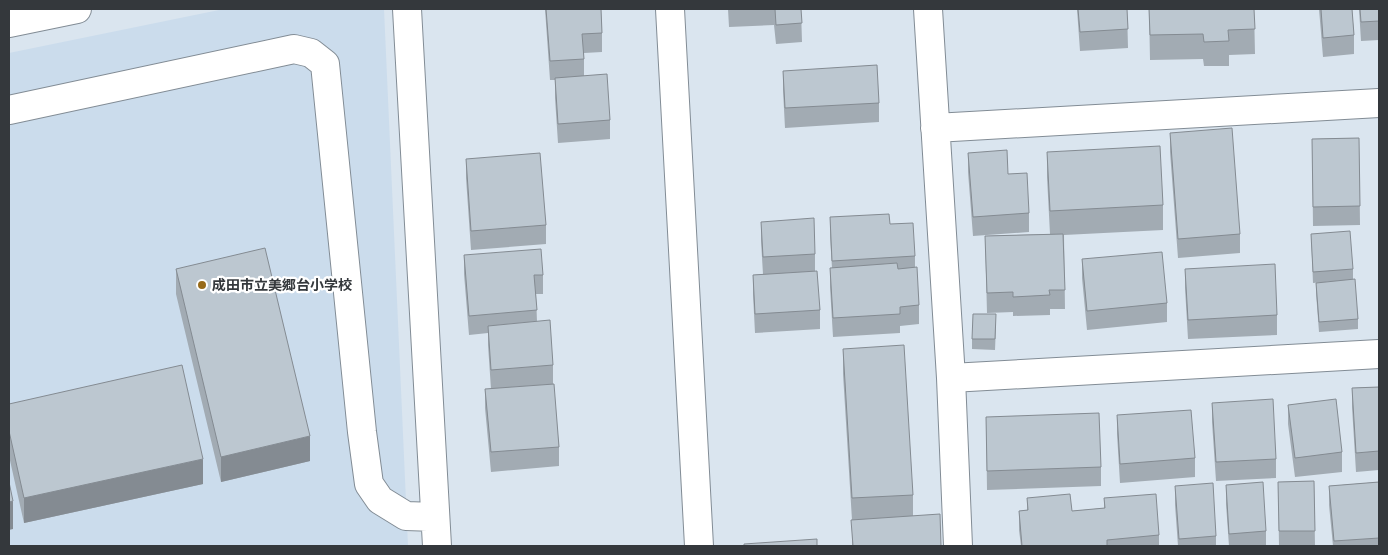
<svg xmlns="http://www.w3.org/2000/svg" width="1388" height="555" font-family="Merriweather,'Noto Sans JP',serif">
	<style>
		.built { fill: #cbdcec }
		.lines { fill: none; stroke-linecap: round; stroke-linejoin: round }
		.minor-casing { stroke: #828c95; stroke-width: 30 }
		.minor { stroke: #fff; stroke-width: 28 }
		.wall { fill: #a2abb3 }
		.shaded-wall { fill: #848b92 }
		.building { fill: #bcc7d0; stroke: #848b92 }
		.poi-dot { fill: #976a19; stroke: #fff; stroke-width: 2 }
		.labels { text-anchor: middle; dominant-baseline: central; stroke-width: 4.5; stroke-linejoin: round; paint-order: stroke }
		.poi-label { font-size: 14px; font-weight: bold; fill: #34383c; stroke: #fff; text-anchor: start }
	</style>
	<rect width="100%" height="100%" fill="#dae5ef"/>
	<path class="built" d="M224,9H384L408,546H9V53Z"/>
	<g class="lines">
		<g class="minor-casing">
			<path id="minor" d="M407,9L437,546
				M670,9L699,546
				M928,9L951,378L958,546
				M9,23L77,9
				M9,110L294,49L311,53L325,64L362,432L369,484L380,500L406,516L435,517
				M935,128L1379,103
				M951,378L1379,354"/>
		</g>
		<use href="#minor" class="minor"/>
	</g>
	<path class="wall" d="M545,9H601L602,33V52L584,53V76L610,120V139L558,143L555,98V80H550Z
		M728,9H801L802,42L776,44L774,25L729,27Z
		M1077,9H1127L1128,48L1080,51Z
		M1149,9H1254L1255,54L1229,55V66H1204L1203,59L1150,60Z
		M1319,9H1352L1354,35V54L1323,57Z
		M1359,9H1379V40L1361,41Z
		M783,71L879,103V122L785,128L783,90Z
		M1170,133L1240,234V253L1178,258L1170,152Z
		M1359,138L1360,225L1313,226L1312,139Z
		M1047,152L1163,205V230L1064,235L1065,309H1050V315L1013,316V312L987,313L985,236L1050,234L1047,177Z
		M968,153L1008,174L1029,213V232L973,236L968,172Z
		M466,159L546,225V244L471,250L466,178Z
		M830,217L890,224L915,256V268L919,305V324L900,326V333L833,337L830,287V268H832L830,236Z
		M761,222L815,254V271L820,310V329L755,333L753,294V275L763,274L761,241Z
		M1311,234L1353,269V279L1358,319V329L1319,332L1316,293V283L1337,281L1313,283Z
		M464,255L543,275V294H536L537,322L553,365V384L559,447V466L491,472L485,408V389H491L488,345V333L469,335L464,274Z
		M1082,259L1167,303V322L1087,330L1082,278Z
		M176,269L310,461L221,482L176,294Z
		M1185,269L1277,315V335L1188,339L1185,288Z
		M996,325L995,350L972,349V339Z
		M843,349L913,495V516L941,546H852V520L843,374Z
		M1379,387V470L1356,472L1352,407V388Z
		M1212,403L1276,459V478L1216,481L1212,422Z
		M9,404L203,484L24,523L9,456Z
		M1288,405L1342,452V472L1295,477L1288,424Z
		M1117,415L1195,458V477L1120,483L1117,434Z
		M986,417L1101,467V486L987,490Z
		M1314,481L1315,546H1279L1278,482Z
		M1379,482V546H1333L1329,505V486Z
		M1226,485L1266,531V546H1229L1226,504Z
		M1175,486L1216,536V546H1178L1175,505Z
		M1027,498L1072,511L1104,508V498L1159,535V546H1021L1019,530V511L1027,510Z"/>
	<path class="shaded-wall" d="M310,436V461L221,482V457Z
		M203,459V484L24,523V498Z
		M13,501V529L9,530V502Z"/>
	<path class="building" d="M546,9H601L602,33L582,34L584,59L550,61Z
		M775,9H801L802,23L776,25Z
		M1078,9H1127L1128,29L1080,32Z
		M1149,9H1254L1255,29L1228,30L1229,41L1204,42L1203,34L1150,35Z
		M1321,9H1352L1354,35L1323,38Z
		M1360,9H1379V21L1361,22Z
		M877,65L879,103L785,108L783,71Z
		M607,74L610,120L558,124L555,78Z
		M1232,128L1240,234L1178,239L1170,133Z
		M1359,138L1360,206L1313,207L1312,139Z
		M1160,146L1163,205L1050,211L1047,152Z
		M1007,150L1008,174L1027,173L1029,213L973,217L968,153Z
		M540,153L546,225L471,231L466,159Z
		M889,214L890,224L913,223L915,256L832,261L830,217Z
		M814,218L815,254L763,257L761,222Z
		M1350,231L1353,269L1313,272L1311,234Z
		M1063,234L1065,290H1049L1050,295L1013,297V292L987,293L985,236Z
		M265,248L310,436L221,457L176,269Z
		M541,249L543,275H534L537,310L469,316L464,255Z
		M1162,252L1167,303L1087,311L1082,259Z
		M897,263L898,269L917,267L919,305L900,307V314L833,318L830,268Z
		M1275,264L1277,315L1188,320L1185,269Z
		M817,271L820,310L755,314L753,275Z
		M1355,279L1358,319L1319,322L1316,283Z
		M973,314H996L995,339H972Z
		M550,320L553,365L491,370L488,326Z
		M904,345L913,495L852,498L843,349Z
		M182,365L203,459L24,498L9,431V404Z
		M554,384L559,447L491,452L485,389Z
		M1379,387V451L1356,453L1352,388Z
		M1273,399L1276,459L1216,462L1212,403Z
		M1336,399L1342,452L1295,458L1288,405Z
		M1191,410L1195,458L1120,464L1117,415Z
		M1099,413L1101,467L987,471L986,417Z
		M1314,481L1315,531H1279L1278,482Z
		M9,482L13,501L9,502Z
		M1263,482L1266,531L1229,534L1226,485Z
		M1379,482V538L1334,541L1329,486Z
		M1213,483L1216,536L1179,539L1175,486Z
		M1070,494L1072,511L1105,508L1104,498L1156,494L1159,535L1107,540V546H1022L1019,511L1028,510L1027,498Z
		M940,514L941,546H853L851,520Z
		M817,539V546H744V544Z"/>
	<circle class="poi-dot" cx="202" cy="285" r="5"/>
	<g class="labels">
		<g class="poi-label">
			<text x="212" y="285">成田市立美郷台小学校</text>
		</g>
	</g>
	<rect width="1388" height="555" fill="none" stroke="#34383c" stroke-width="20"/>
</svg>
